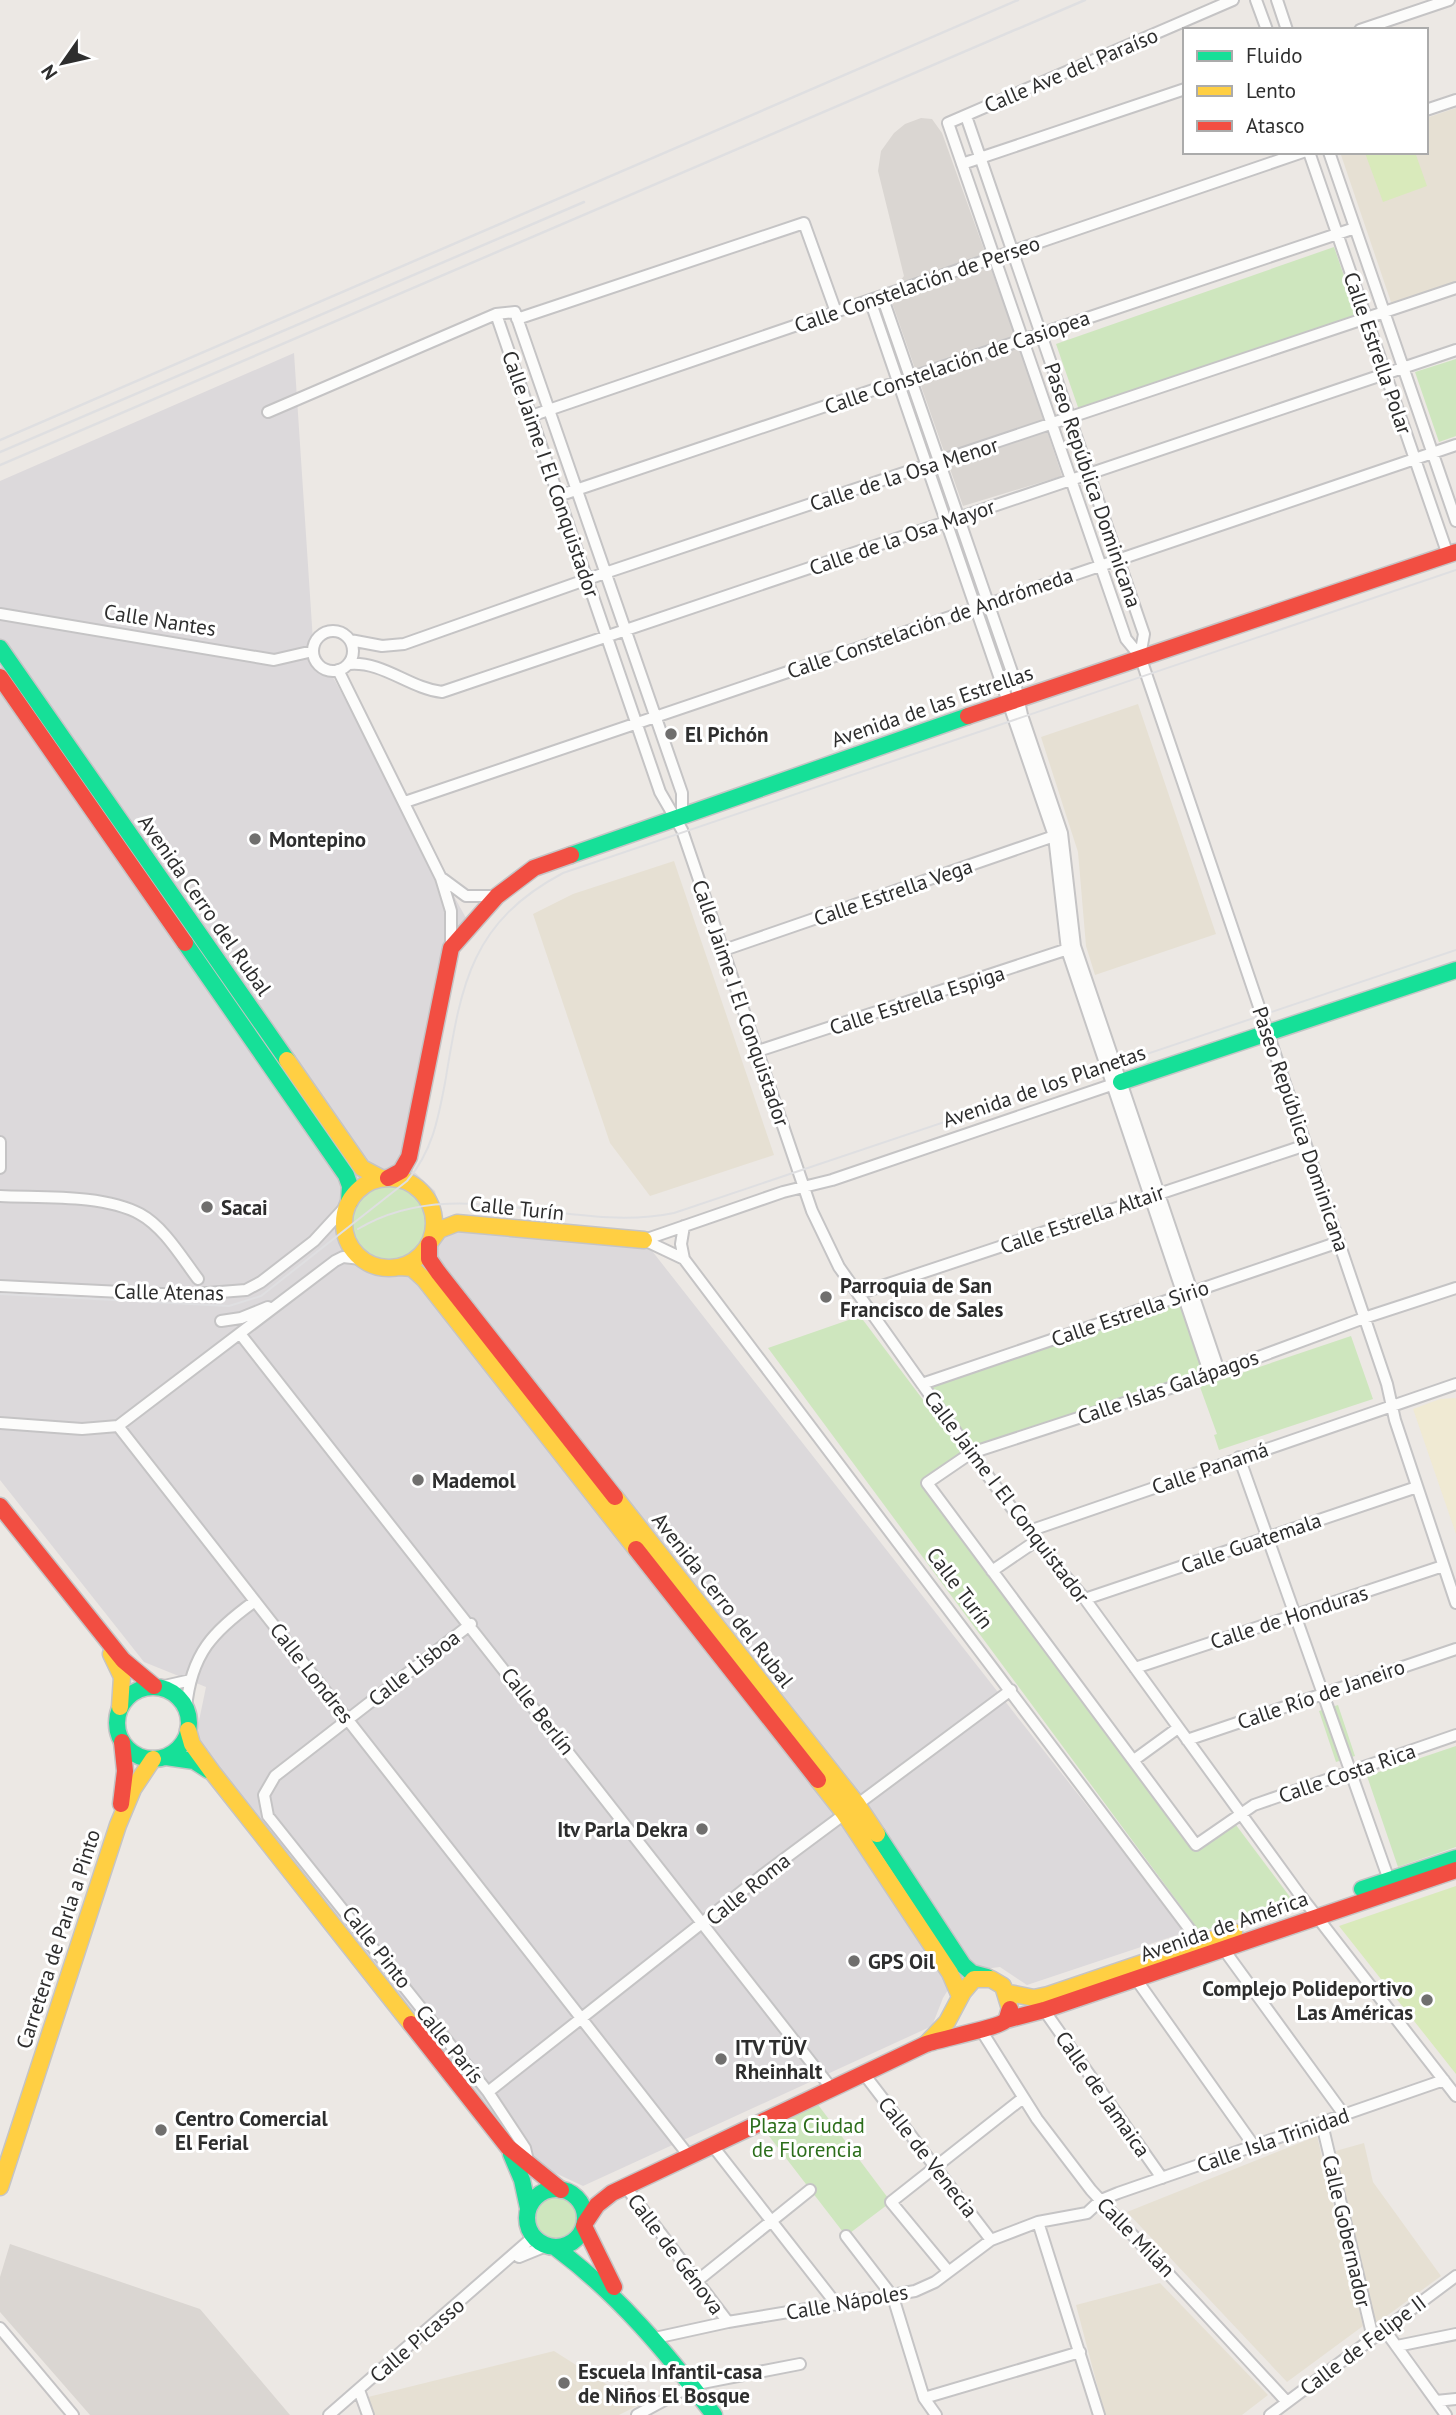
<svg xmlns="http://www.w3.org/2000/svg" width="1456" height="2415" font-family="'PT Sans',sans-serif">
	<style>
		.industrial { fill: #dcd9db }
		.education { fill: #e6e0d3 }
		.green { fill: #cee6be }
		.sand { fill: #f0ead3 }
		.pitch { fill: #d9eabb }
		.plaza { fill: #dad6d2 }
		.lines { fill: none; stroke-linecap: round; stroke-linejoin: round }
		.street-casing { stroke: #c5c4c5; stroke-width: 14 }
		.fast-casing { stroke: #c5c4c5; stroke-width: 19 }
		.slow-casing { stroke: #c5c4c5; stroke-width: 19 }
		.jam-casing { stroke: #c5c4c5; stroke-width: 19 }
		.street { stroke: #fcfcfb; stroke-width: 10 }
		.fast { stroke: #16e098; stroke-width: 16 }
		.slow { stroke: #ffcf43; stroke-width: 16 }
		.jam { stroke: #f24e42; stroke-width: 16 }
		.tram { stroke: #dfdfe1; stroke-width: 2 }
		.rail { stroke: #dfdfe1; stroke-width: 2.5 }
		.poi-dot { fill: #706f6e; stroke: #fff; stroke-width: 2.5 }
		.labels { text-anchor: middle; dominant-baseline: central; stroke-width: 6; stroke-linejoin: round; paint-order: stroke }
		.street-label { font-size: 21px; fill: #2e2e2e; stroke: #fff }
		.poi-label { font-size: 21px; font-weight: bold; fill: #2e2e2e; stroke: #fff; text-anchor: start }
		.park-label { font-size: 21px; fill: #2c6e1b; stroke: #fff }
	</style>
	<rect width="100%" height="100%" fill="#ece8e4"/>
	<path class="industrial" d="M294,353L313,641L466,918L451,957L409,1167L435,1191L443,1220L638,1233L1186,1932L1027,1985L1000,1967L959,1972L943,1998L932,2026L583,2186L532,2162L195,1740L206,1687L144,1662L0,1480V481Z"/>
	<path class="education" d="M1456,108V283L1392,305L1340,152H1426V118Z
		M1138,704L1216,934L1095,975L1086,946L1078,852L1041,737Z
		M674,861L774,1155L650,1196L610,1143L533,914L573,894Z
		M1317,2136L1363,2326L1287,2382L1127,2212Z
		M1364,2143L1373,2182L1441,2276L1373,2326L1332,2152Z
		M1160,2283L1268,2395L1242,2415H1105L1076,2305Z
		M554,2351L639,2405L619,2415H373L368,2397Z"/>
	<path class="green" d="M1334,247L1358,316L1079,410L1056,344Z
		M1456,359V436L1439,442L1415,372Z
		M353 1223a36 36 0 1 1 72 0a36 36 0 1 1-72 0Z
		M1184,1296L1209,1370L971,1452L923,1384Z
		M860,1316L963,1453L921,1484L1198,1851L1236,1825L1293,1901L1200,1932L768,1348Z
		M1351,1336L1373,1399L1219,1450L1214,1435L1217,1434L1200,1387Z
		M1338,1705L1355,1756L1336,1762L1319,1711Z
		M1456,1746V1847L1398,1867L1367,1776Z
		M813,2098L891,2202L846,2236L759,2123Z
		M535 2219a22 22 0 1 1 44 0a22 22 0 1 1-44 0Z"/>
	<path class="sand" d="M1456,1398V1534L1413,1409L1440,1399Z"/>
	<path class="pitch" d="M1415,152L1427,186L1383,202L1365,153Z
		M1456,1886V2074L1339,1926Z"/>
	<path class="plaza" d="M921,118L932,119L942,133L1017,341L1062,476L963,506L889,294L904,276L878,171L881,151L894,133L905,124Z
		M10,2244L200,2309L290,2415H90L0,2312V2277Z"/>
	<g class="lines">
		<g class="street-casing">
			<path id="street" d="M1233,0L948,123L1126,639L1140,656L1154,697L1387,1384L1395,1420L1456,1603
				M1256,0L1267,30
				M1277,0L1287,30
				M1360,30L1449,0
				M1426,110L1456,100
				M966,116L1144,634L1140,656
				M1309,152L1448,555
				M1329,152L1456,521
				M962,164L1185,89
				M882,296L1014,678L1022,715L1062,833L1075,946L1219,1371
				M870,300L1054,836L1067,950L1210,1375
				M496,314L660,792L682,830L812,1211L839,1267L971,1453L1043,1550L1085,1599L1300,1895L1456,2096
				M517,319L804,223L836,312
				M268,412L496,314L515,312L682,793V819
				M531,416L1303,152
				M558,496L1355,228
				M0,614L274,660L313,651
				M313 651a20 20 0 1 1 40 0a20 20 0 1 1-40 0Z
				M350,640L382,646L404,644L605,573L1456,288
				M349,664C383,661 409,688 442,692L1456,350
				M338,670L441,878L451,911V948
				M405,802L1456,445
				M443,879L466,896H497
				M724,950L1060,834
				M758,1051L1071,948
				M0,1142V1168
				M0,1196C41,1198 103,1194 140,1214C164,1227 182,1258 198,1279
				M684,1226L681,1244L684,1259L1200,1943
				M644,1240L783,1192L832,1180L1117,1083
				M644,1240L684,1259
				M361,1259L343,1257L335,1261L118,1426L689,2156
				M0,1286L182,1295L246,1290L261,1282L314,1241L348,1204
				M1456,1288L1364,1318L1210,1375L971,1453L927,1483L1196,1845L1254,1805L1456,1735
				M858,1294L1306,1145
				M221,1321L241,1318L268,1307
				M241,1335L832,2089
				M922,1384L1339,1242
				M0,1423L82,1429L118,1426
				M1239,1457L1389,1880
				M1029,1531L1456,1384
				M992,1571L1036,1541
				M1085,1599L1417,1487
				M471,1624L275,1776L264,1795L268,1816L488,2092L525,2148L529,2165
				M1135,1668L1443,1566
				M160,1687L191,1680
				M186,1708C191,1654 213,1631 255,1601
				M1187,1740L1456,1649
				M1134,1760L1178,1728
				M1222,1947L1345,2116
				M1136,1979L1254,2146
				M1044,2010L1162,2178
				M981,2030L1037,2119L1091,2190L1287,2402
				M864,2074L991,2240
				M488,2092L764,1874L1011,1690
				M1322,2124L1373,2338
				M712,2145L837,2305
				M625,2186L728,2322
				M1038,2222L1099,2415
				M846,2236L893,2297L924,2398L936,2415
				M519,2257L546,2246
				M948,2271L891,2202L1023,2098
				M697,2281L810,2190
				M0,2328L73,2415
				M1384,2329L1446,2415
				M655,2338L728,2322L915,2291L935,2282L991,2240L1038,2222L1087,2213L1101,2200L1118,2193L1444,2080
				M1397,2346L1456,2334
				M359,2390L368,2415
				M924,2398L1080,2352
				M1436,2401L1456,2399
				M329,2415L533,2237
				M637,2415L692,2385L800,2364
				M1270,2415L1456,2276"/>
		</g>
		<g class="fast-casing">
			<path id="fast" d="M0,648L287,1060
				M571,855L968,716
				M185,943L346,1175L350,1186L349,1202
				M1121,1082L1456,970
				M117 1723a36 36 0 1 1 72 0a36 36 0 1 1-72 0Z
				M166,1757L194,1761L208,1770
				M877,1834L963,1965L972,1973L987,1977
				M1362,1889L1456,1858
				M511,2154L522,2180L528,2208
				M527 2218a29 29 0 1 1 58 0a29 29 0 1 1-58 0Z
				M556,2248C619,2295 667,2353 714,2415"/>
		</g>
		<g class="slow-casing">
			<path id="slow" d="M287,1060L362,1168L381,1178
				M344 1223a45 45 0 1 1 90 0a45 45 0 1 1-90 0Z
				M431,1241L439,1230L457,1223L644,1240
				M400,1267L412,1268L424,1279L636,1549
				M615,1497L857,1804L877,1834
				M111,1654L122,1677L120,1707
				M188,1730L192,1744L213,1773L411,2024
				M818,1780L844,1813L950,1973L959,1994
				M1009,1993L1034,1998L1048,1995L1234,1932
				M926,2044L947,2022L963,1992L974,1979H991L1003,1986L1010,2009
				M0,2187L118,1825L133,1789L153,1759"/>
		</g>
		<g class="jam-casing">
			<path id="jam" d="M0,677L185,943
				M968,716L1456,552
				M388,1178L401,1171L409,1157L451,948L497,896L534,868L571,855
				M429,1244V1259L438,1272L615,1497
				M0,1506L123,1660L154,1686
				M636,1549L818,1780
				M121,1804L125,1771L122,1742
				M1006,2020L1044,2010L1456,1870
				M411,2024L508,2147L561,2190
				M585,2223L597,2205L612,2193L926,2044C940,2039 1001,2027 1006,2020C1008,2017 1008,2013 1010,2009
				M584,2226L614,2287"/>
		</g>
		<use href="#street" class="street"/>
		<use href="#fast" class="fast"/>
		<use href="#slow" class="slow"/>
		<use href="#jam" class="jam"/>
		<path class="tram" d="M358,1229C457,1170 569,1235 674,1213L1456,950
			M0,1294L229,1306L261,1296L407,1181C432,1152 438,1120 445,1083C461,987 469,923 563,873L1456,570"/>
		<path class="rail" d="M0,440L1018,0
			M0,452L584,202
			M0,465L1085,0"/>
	</g>
	<g class="poi-dot">
		<circle cx="671" cy="734" r="7"/>
		<circle cx="255" cy="839" r="7"/>
		<circle cx="207" cy="1207" r="7"/>
		<circle cx="826" cy="1297" r="7"/>
		<circle cx="418" cy="1480" r="7"/>
		<circle cx="702" cy="1829" r="7"/>
		<circle cx="854" cy="1961" r="7"/>
		<circle cx="1427" cy="2000" r="7"/>
		<circle cx="721" cy="2059" r="7"/>
		<circle cx="161" cy="2130" r="7"/>
		<circle cx="564" cy="2383" r="7"/>
	</g>
	<g class="labels">
		<g class="street-label">
			<text transform="translate(1071 70) rotate(-23)">Calle Ave del Paraíso</text>
			<text transform="translate(917 284) rotate(-19)">Calle Constelación de Perseo</text>
			<text transform="translate(1378 353) rotate(71)">Calle Estrella Polar</text>
			<text transform="translate(957 362) rotate(-19)">Calle Constelación de Casiopea</text>
			<text transform="translate(551 474) rotate(71)">Calle Jaime I El Conquistador</text>
			<text transform="translate(904 474) rotate(-18)">Calle de la Osa Menor</text>
			<text transform="translate(1093 485) rotate(71)">Paseo República Dominicana</text>
			<text transform="translate(902 537) rotate(-19)">Calle de la Osa Mayor</text>
			<text transform="translate(160 620) rotate(9)">Calle Nantes</text>
			<text transform="translate(930 623) rotate(-19)">Calle Constelación de Andrómeda</text>
			<text transform="translate(932 706) rotate(-19)">Avenida de las Estrellas</text>
			<text transform="translate(893 892) rotate(-19)">Calle Estrella Vega</text>
			<text transform="translate(205 905) rotate(55)">Avenida Cerro del Rubal</text>
			<text transform="translate(917 1000) rotate(-18)">Calle Estrella Espiga</text>
			<text transform="translate(741 1003) rotate(71)">Calle Jaime I El Conquistador</text>
			<text transform="translate(1044 1086) rotate(-19)">Avenida de los Planetas</text>
			<text transform="translate(1301 1129) rotate(71)">Paseo República Dominicana</text>
			<text transform="translate(517 1208) rotate(6)">Calle Turín</text>
			<text transform="translate(1082 1219) rotate(-19)">Calle Estrella Altair</text>
			<text transform="translate(169 1292) rotate(1)">Calle Atenas</text>
			<text transform="translate(1130 1313) rotate(-19)">Calle Estrella Sirio</text>
			<text transform="translate(1168 1387) rotate(-19)">Calle Islas Galápagos</text>
			<text transform="translate(1210 1468) rotate(-19)">Calle Panamá</text>
			<text transform="translate(1007 1497) rotate(53)">Calle Jaime I El Conquistador</text>
			<text transform="translate(1251 1543) rotate(-19)">Calle Guatemala</text>
			<text transform="translate(960 1588) rotate(53)">Calle Turín</text>
			<text transform="translate(723 1600) rotate(52)">Avenida Cerro del Rubal</text>
			<text transform="translate(1289 1617) rotate(-18)">Calle de Honduras</text>
			<text transform="translate(414 1668) rotate(-38)">Calle Lisboa</text>
			<text transform="translate(312 1673) rotate(52)">Calle Londres</text>
			<text transform="translate(1321 1694) rotate(-19)">Calle Río de Janeiro</text>
			<text transform="translate(538 1711) rotate(52)">Calle Berlín</text>
			<text transform="translate(1347 1773) rotate(-19)">Calle Costa Rica</text>
			<text transform="translate(748 1889) rotate(-39)">Calle Roma</text>
			<text transform="translate(1224 1926) rotate(-19)">Avenida de América</text>
			<text transform="translate(58 1939) rotate(-72)">Carretera de Parla a Pinto</text>
			<text transform="translate(377 1947) rotate(52)">Calle Pinto</text>
			<text transform="translate(450 2044) rotate(51)">Calle París</text>
			<text transform="translate(1103 2094) rotate(55)">Calle de Jamaica</text>
			<text transform="translate(1273 2140) rotate(-19)">Calle Isla Trinidad</text>
			<text transform="translate(928 2157) rotate(52)">Calle de Venecia</text>
			<text transform="translate(1347 2231) rotate(77)">Calle Gobernador</text>
			<text transform="translate(1136 2237) rotate(46)">Calle Milán</text>
			<text transform="translate(676 2254) rotate(53)">Calle de Génova</text>
			<text transform="translate(847 2302) rotate(-10)">Calle Nápoles</text>
			<text transform="translate(417 2340) rotate(-41)">Calle Picasso</text>
			<text transform="translate(1363 2345) rotate(-37)">Calle de Felipe II</text>
		</g>
		<g class="poi-label">
			<text x="685" y="734">El Pichón</text>
			<text x="269" y="839">Montepino</text>
			<text x="221" y="1207">Sacai</text>
			<text x="840" y="1285">Parroquia de San<tspan x="840" dy="24">Francisco de Sales</tspan></text>
			<text x="432" y="1480">Mademol</text>
			<text x="688" y="1829" text-anchor="end">Itv Parla Dekra</text>
			<text x="868" y="1961">GPS Oil</text>
			<text x="1413" y="1988" text-anchor="end">Complejo Polideportivo<tspan x="1413" dy="24">Las Américas</tspan></text>
			<text x="735" y="2047">ITV TÜV<tspan x="735" dy="24">Rheinhalt</tspan></text>
			<text x="175" y="2118">Centro Comercial<tspan x="175" dy="24">El Ferial</tspan></text>
			<text x="578" y="2371">Escuela Infantil-casa<tspan x="578" dy="24">de Niños El Bosque</tspan></text>
		</g>
		<g class="park-label">
			<text x="807" y="2125">Plaza Ciudad<tspan x="807" dy="24">de Florencia</tspan></text>
		</g>
	</g>
	<rect x="1183" y="28" width="245" height="126" fill="#ffffff" stroke="#ababab" stroke-width="2"/>
	<rect x="1197" y="51" width="35" height="10" fill="#16e098" stroke="#ababab" stroke-width="2"/>
	<text x="1246" y="63" font-size="21" fill="#2e2e2e">Fluido</text>
	<rect x="1197" y="86" width="35" height="10" fill="#ffcf43" stroke="#ababab" stroke-width="2"/>
	<text x="1246" y="98" font-size="21" fill="#2e2e2e">Lento</text>
	<rect x="1197" y="121" width="35" height="10" fill="#f24e42" stroke="#ababab" stroke-width="2"/>
	<text x="1246" y="133" font-size="21" fill="#2e2e2e">Atasco</text>
	<g transform="translate(63 63) rotate(236)" stroke="#ffffff" stroke-width="5" paint-order="stroke">
	<path d="M0-5L12 26L0 18L-12 26Z" fill="#2e2e2e"/>
	<text y="-10" font-size="19" font-weight="bold" text-anchor="middle" fill="#2e2e2e">N</text>
	</g>
</svg>
